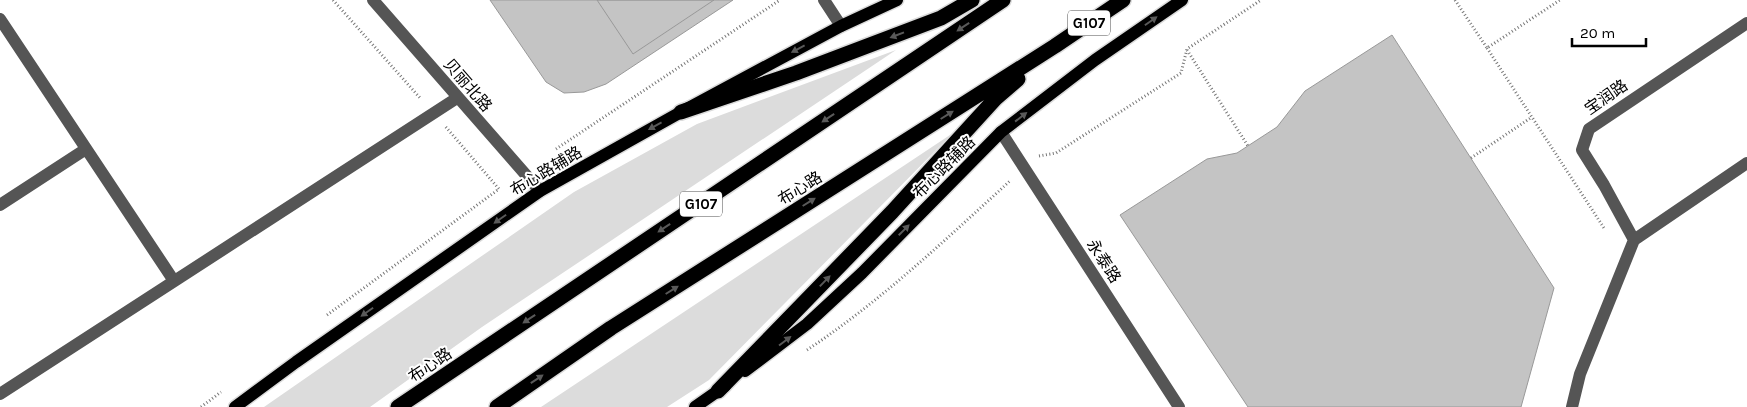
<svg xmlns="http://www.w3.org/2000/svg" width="1747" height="407" font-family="Karla,'Noto Sans SC',sans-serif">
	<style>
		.green { fill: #dcdcdc }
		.building { fill: #c4c4c4; stroke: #999 }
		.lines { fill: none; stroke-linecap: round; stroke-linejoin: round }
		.major-casing { stroke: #dbdbdb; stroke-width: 15 }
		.highway-casing { stroke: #dbdbdb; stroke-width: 18 }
		.path { stroke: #777; stroke-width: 3; stroke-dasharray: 1 2.5; stroke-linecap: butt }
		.minor { stroke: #555; stroke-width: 12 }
		.major { stroke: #000; stroke-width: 12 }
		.highway { stroke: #000; stroke-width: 15 }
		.oneway { fill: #595959 }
		.labels { text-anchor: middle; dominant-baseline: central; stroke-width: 4; stroke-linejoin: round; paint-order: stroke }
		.shield { fill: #fff; stroke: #4c4c4c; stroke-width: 1 }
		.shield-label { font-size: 15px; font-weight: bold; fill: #000 }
		.street-label { font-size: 16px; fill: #000; stroke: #fff }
	</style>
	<rect width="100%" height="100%" fill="#fff"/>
	<path class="green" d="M896,50L482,327L370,407H264L574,192L697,124Z
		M953,133L709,380L667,407H541Z"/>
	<path class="building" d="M490,0H733L606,84L584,92L564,93L546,82Z
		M597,0H714L633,54Z
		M1392,35L1554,288L1521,407H1248L1120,215L1207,159L1237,153L1277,127L1305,91Z"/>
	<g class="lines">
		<g class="major-casing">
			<path id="major" d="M745,371L807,324L862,273L1001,132L1095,60L1182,0
				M235,407L296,362L540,191L681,112L841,26L897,0
				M695,407L725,386"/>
		</g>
		<g class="highway-casing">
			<path id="highway" d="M681,112L796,73L941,18L972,0
				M718,391L892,212L996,98L1018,79
				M398,407L1003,0
				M497,407L611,328L1055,46L1123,0"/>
		</g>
		<path class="path" d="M333,0L421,99
			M1455,0L1487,48L1560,0
			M1487,48L1604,228
			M1187,50L1248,146
			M556,149L780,0
			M1039,156L1056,153L1181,73L1187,49L1261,0
			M1471,158L1532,117
			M327,315L499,189L445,126
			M807,350C881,301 945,240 1011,180
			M201,407L221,392"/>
		<path class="minor" d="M373,0L540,191
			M824,0L841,26
			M0,19L174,281
			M1001,132L1179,407
			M0,205L86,149
			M1634,240L1604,185L1582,150L1589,129L1747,23
			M0,394L457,98
			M1572,407L1580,374L1634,240L1747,163"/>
		<use href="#major" class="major"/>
		<use href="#highway" class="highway"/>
	</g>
	<defs><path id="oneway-solid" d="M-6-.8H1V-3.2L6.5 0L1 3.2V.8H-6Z" transform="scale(1.25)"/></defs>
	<g class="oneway">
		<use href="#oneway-solid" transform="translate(1151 21) rotate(-35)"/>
		<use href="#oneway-solid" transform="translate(963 27) rotate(146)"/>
		<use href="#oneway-solid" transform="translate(897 35) rotate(159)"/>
		<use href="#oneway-solid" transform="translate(798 49) rotate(152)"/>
		<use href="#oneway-solid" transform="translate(947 115) rotate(-32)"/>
		<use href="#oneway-solid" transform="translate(1021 117) rotate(-38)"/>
		<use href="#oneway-solid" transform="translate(828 118) rotate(146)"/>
		<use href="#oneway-solid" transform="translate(655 126) rotate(151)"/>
		<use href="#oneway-solid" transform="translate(809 202) rotate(-32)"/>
		<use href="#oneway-solid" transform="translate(500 219) rotate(145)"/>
		<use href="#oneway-solid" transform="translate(664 228) rotate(146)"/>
		<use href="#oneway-solid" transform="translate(904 230) rotate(-45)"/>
		<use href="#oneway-solid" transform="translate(825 281) rotate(-46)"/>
		<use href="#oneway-solid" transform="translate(672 290) rotate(-32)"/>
		<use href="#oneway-solid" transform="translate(367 312) rotate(145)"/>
		<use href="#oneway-solid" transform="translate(529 319) rotate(146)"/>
		<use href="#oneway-solid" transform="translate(785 341) rotate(-37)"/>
		<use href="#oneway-solid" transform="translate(537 379) rotate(-34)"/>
	</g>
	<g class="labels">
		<g class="shield">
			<rect x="1068" y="10.5" width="42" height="25" rx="4"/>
			<rect x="680" y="191.5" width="42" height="25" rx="4"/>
		</g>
		<g class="shield-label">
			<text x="1089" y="23">G107</text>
			<text x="701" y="204">G107</text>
		</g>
		<g class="street-label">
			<text transform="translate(468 85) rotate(49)">贝丽北路</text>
			<text transform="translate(1606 97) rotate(-35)">宝润路</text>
			<text transform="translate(944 167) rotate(-45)">布心路辅路</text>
			<text transform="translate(546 171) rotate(-31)">布心路辅路</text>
			<text transform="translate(800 188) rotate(-32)">布心路</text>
			<text transform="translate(1104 261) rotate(57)">永泰路</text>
			<text transform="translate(430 365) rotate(-34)">布心路</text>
		</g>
	</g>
	<path d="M1572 38v8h74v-8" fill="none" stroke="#000000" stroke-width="2.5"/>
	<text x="1580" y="38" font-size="15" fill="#000000" stroke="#ffffff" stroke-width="4" paint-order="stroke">20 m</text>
</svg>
